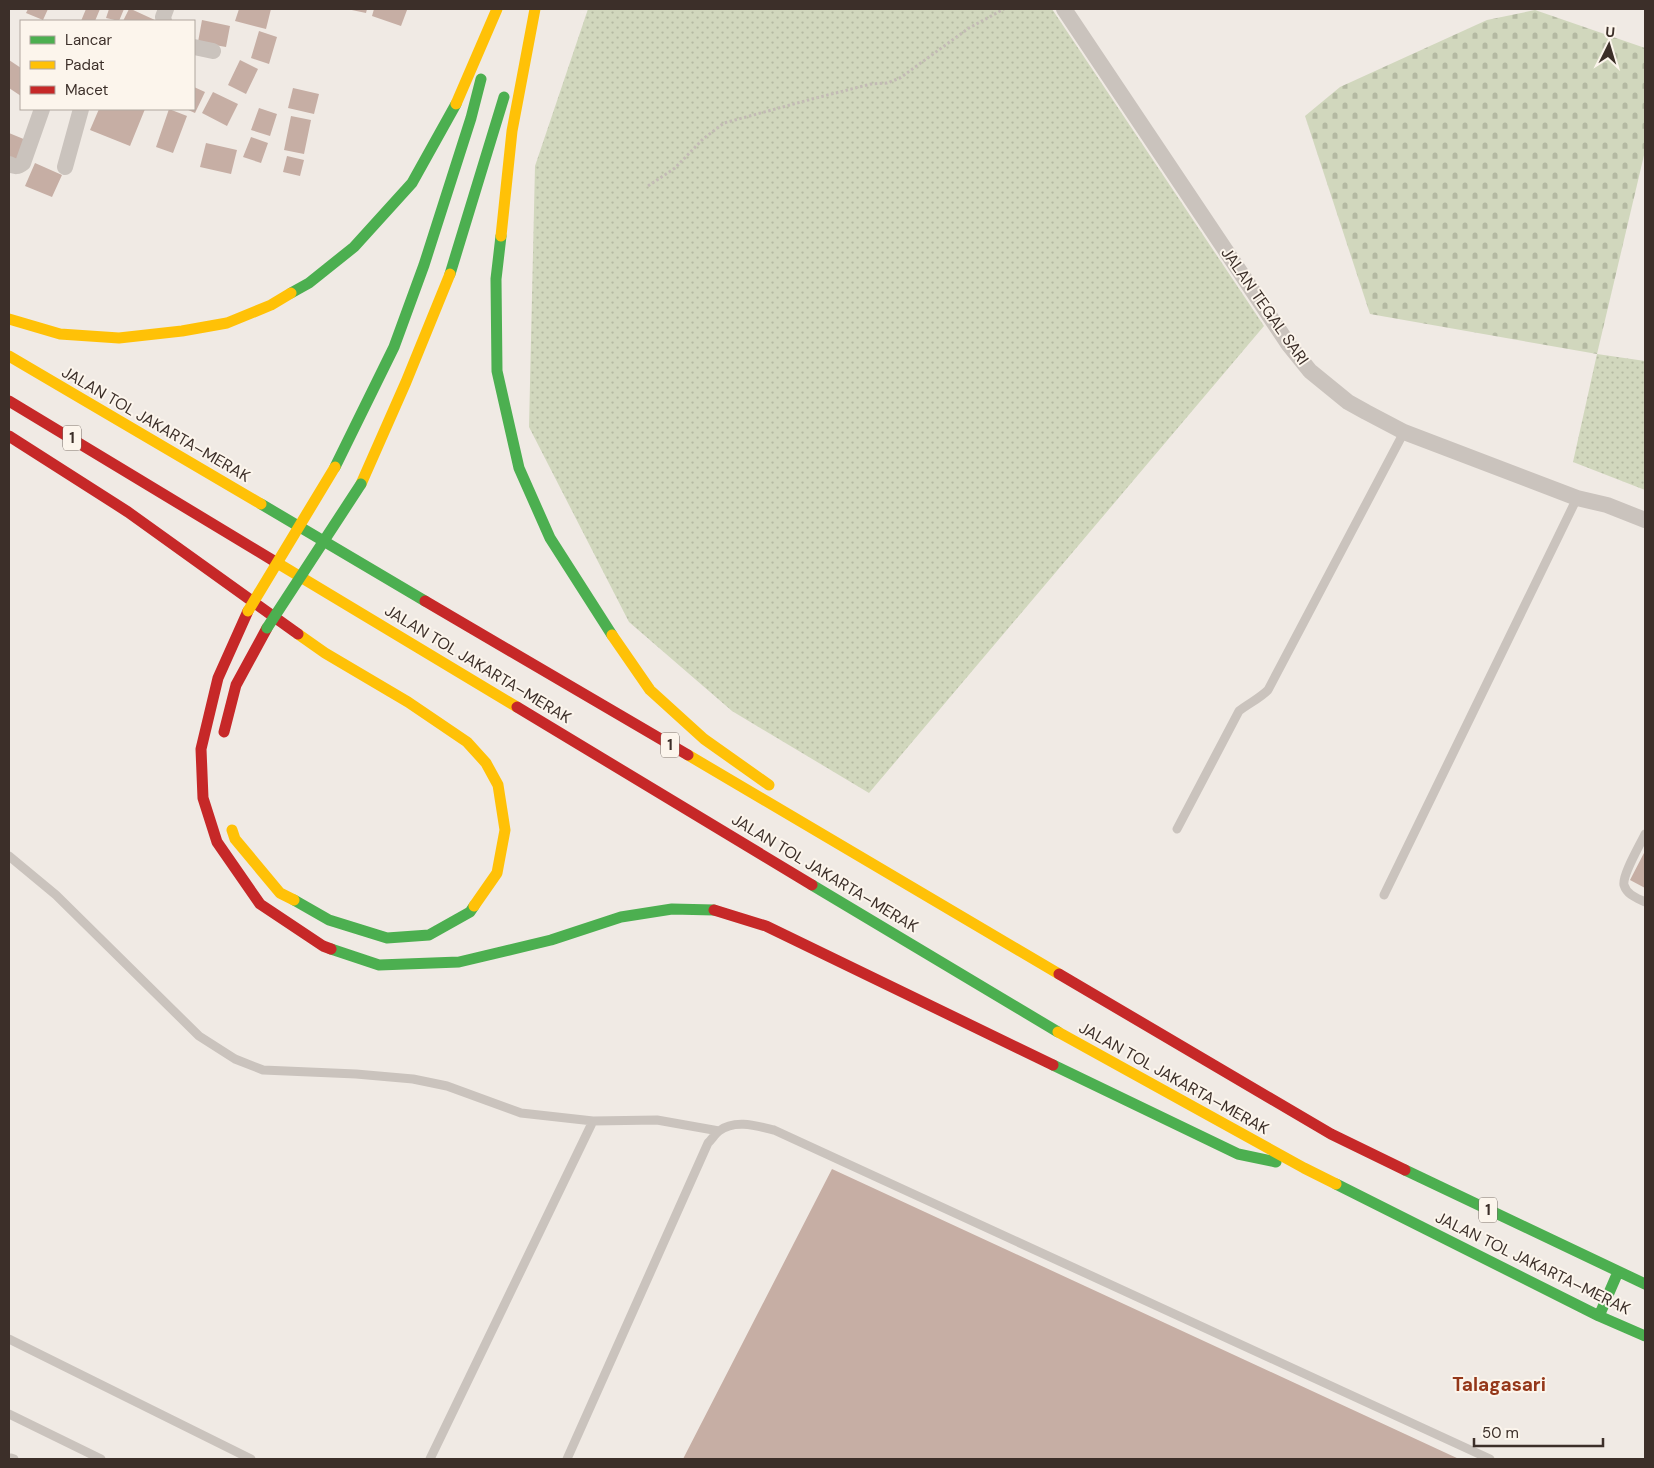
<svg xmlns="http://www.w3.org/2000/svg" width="1654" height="1468" font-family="'DM Sans',sans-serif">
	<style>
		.grass { fill: url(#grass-dots) }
		.cemetery { fill: url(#cemetery-stones) }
		.building { fill: #c6aea4 }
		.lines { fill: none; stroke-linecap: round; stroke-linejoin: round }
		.path { stroke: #c3bbb5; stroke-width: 3; stroke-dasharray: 2.5 2.5; stroke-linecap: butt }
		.lane { stroke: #cac3bd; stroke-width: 9 }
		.street { stroke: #cac3bd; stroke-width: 16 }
		.fast { stroke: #4caf50; stroke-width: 11 }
		.slow { stroke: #ffc107; stroke-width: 11 }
		.jam { stroke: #c62828; stroke-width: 11 }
		.fast-bridge { stroke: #4caf50; stroke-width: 11 }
		.slow-bridge { stroke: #ffc107; stroke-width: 11 }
		.labels { text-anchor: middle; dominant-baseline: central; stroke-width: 4; stroke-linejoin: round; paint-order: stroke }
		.shield { fill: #fcf5ec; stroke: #766a64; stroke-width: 1 }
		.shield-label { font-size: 15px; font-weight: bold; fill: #3c2f29 }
		.street-label { font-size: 16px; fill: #3c2f29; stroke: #fcf5ec }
		.quarter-label { font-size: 19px; font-weight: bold; fill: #943719; stroke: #fcf5ec }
	</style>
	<defs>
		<pattern id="grass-dots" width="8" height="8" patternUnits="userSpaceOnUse" patternTransform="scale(1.25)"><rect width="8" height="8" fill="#d1d7bd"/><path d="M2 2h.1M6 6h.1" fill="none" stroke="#b4b9a2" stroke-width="1.8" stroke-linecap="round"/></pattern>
		<pattern id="cemetery-stones" width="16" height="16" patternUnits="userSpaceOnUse" patternTransform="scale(1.25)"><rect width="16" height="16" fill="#d1d7bd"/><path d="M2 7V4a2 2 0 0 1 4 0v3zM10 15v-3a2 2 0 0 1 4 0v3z" fill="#b4b9a2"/></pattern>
	</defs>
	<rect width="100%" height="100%" fill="#f0eae4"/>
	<path class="grass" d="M588,9H1052L1264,326L869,793L732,711L629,622L529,427L535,166Z
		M1597,354L1645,361V490L1573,462Z"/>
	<path class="cemetery" d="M1535,10L1645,48V151L1597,354L1370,314L1305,116L1340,87L1487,20Z"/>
	<path class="building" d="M28,9H48L43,20L26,13Z
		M86,9H100L95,21H81Z
		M109,9H124L119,21L106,18Z
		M129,9H131L157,21H123Z
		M239,9H271L266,29L235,21Z
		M347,9H367L366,13Z
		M374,9H403L407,10L401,26L372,16Z
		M202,20L230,26L226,47L198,42Z
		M259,31L277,37L269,64L251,58Z
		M9,60L21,68V96L9,88Z
		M240,60L258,69L246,94L228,85Z
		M194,87L205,92L195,113L186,109H194Z
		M293,88L319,94L314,114L288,108Z
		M213,92L238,104L227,126L202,113Z
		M259,108L277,114L270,136L251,130Z
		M99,109H145L130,146L90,130Z
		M169,109L187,116L173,153L156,147Z
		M291,116L311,120L304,154L284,150Z
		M9,133L26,140L17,163L9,160Z
		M251,137L268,143L261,163L243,157Z
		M206,143L237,150L231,174L200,167Z
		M287,156L304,160L300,176L283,172Z
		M35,163L62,175L52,197L25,186Z
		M1645,851V888L1630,880Z
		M832,1169L1459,1459H683Z"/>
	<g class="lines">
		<path class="path" d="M648,186L675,168L703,139L724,123L812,99L871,84L887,83L900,78L969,28L1004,9"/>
		<path class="lane" d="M1177,829L1239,711C1249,703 1259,699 1268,690L1404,432
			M1645,834C1640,845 1622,875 1624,885C1627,895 1637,898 1645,902
			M9,856L56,895L199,1036L235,1059L263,1070L356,1074L413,1079L447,1086L521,1113L593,1121L657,1120L719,1131
			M1384,895L1577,498
			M9,1339L251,1459
			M9,1414L101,1459
			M11,1459V1458L14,1459
			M430,1459L593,1121
			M567,1459L708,1143C712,1139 715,1134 719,1131C735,1119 757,1126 774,1130L1490,1459"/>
		<path class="street" d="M1064,9L1289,345L1310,371L1348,402L1366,412L1404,432L1577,498L1607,505L1645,520
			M164,21L163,17L166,9
			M194,47L213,51
			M9,164C15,167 18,167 23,163L42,109
			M65,167L81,109"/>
		<path class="fast" d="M501,236L496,279L497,371L519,468L550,538L612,635
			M450,274L504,97
			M291,293L309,283L354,247L412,183L456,104
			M335,467L394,347L424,265L471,118L481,79
			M261,504L425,601
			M812,885L1058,1032
			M294,900L329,920L387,938L429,935L470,912L474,906
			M331,949L379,965L459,962L551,940L621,917L672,909L714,910
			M1053,1065L1238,1154L1276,1162
			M1405,1170L1645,1284
			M1336,1184L1599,1316L1645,1336
			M1599,1316L1618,1272"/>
		<path class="slow" d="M456,104L497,9
			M501,236L512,131L535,9
			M9,319L60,334L119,338L182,331L227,323L271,305L291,293
			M9,356L261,504
			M361,484L406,382L450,274
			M274,561L517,707
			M298,634L325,653L408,702L467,742L486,763L498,785L505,830L497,873L474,906
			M612,635L650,690L704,739L769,785
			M688,755L1059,974
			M232,830L235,839L280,893L294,900
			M1058,1032L1304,1168L1336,1184"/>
		<path class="jam" d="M9,401L274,561
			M9,436L128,512L298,634
			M425,601L688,755
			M248,611L218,678L201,749L203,798L217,842L260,904L323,946L331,949
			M517,707L812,885
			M224,732L236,685L267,628
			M714,910L766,926L1053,1065
			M1059,974L1331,1134L1405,1170"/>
		<path class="fast-bridge" d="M267,628L361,484"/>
		<path class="slow-bridge" d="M248,611L335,467"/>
	</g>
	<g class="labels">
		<g class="shield">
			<rect x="63" y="425.5" width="18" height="25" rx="4"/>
			<rect x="661" y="732.5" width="18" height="25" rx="4"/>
			<rect x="1479" y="1197.5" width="18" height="25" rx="4"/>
		</g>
		<g class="shield-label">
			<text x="72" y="438">1</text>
			<text x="670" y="745">1</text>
			<text x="1488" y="1210">1</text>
		</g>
		<g class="street-label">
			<text transform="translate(1265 306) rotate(55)">JALAN TEGAL SARI</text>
			<text transform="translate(156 424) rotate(30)">JALAN TOL JAKARTA–MERAK</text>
			<text transform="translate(478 664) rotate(31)">JALAN TOL JAKARTA–MERAK</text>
			<text transform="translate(825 873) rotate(31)">JALAN TOL JAKARTA–MERAK</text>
			<text transform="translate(1174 1078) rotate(29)">JALAN TOL JAKARTA–MERAK</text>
			<text transform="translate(1533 1263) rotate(26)">JALAN TOL JAKARTA–MERAK</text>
		</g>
		<g class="quarter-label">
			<text x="1499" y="1384">Talagasari</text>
		</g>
	</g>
	<rect width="1654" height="1468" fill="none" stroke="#3c2f29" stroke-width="20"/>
	<rect x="20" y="20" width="175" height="90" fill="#fcf5ec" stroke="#afa69e"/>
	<rect x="30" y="36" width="25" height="8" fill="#4caf50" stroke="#afa69e"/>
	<text x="65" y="45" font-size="15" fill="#3c2f29">Lancar</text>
	<rect x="30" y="61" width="25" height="8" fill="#ffc107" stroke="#afa69e"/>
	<text x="65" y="70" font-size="15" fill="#3c2f29">Padat</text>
	<rect x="30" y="86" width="25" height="8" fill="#c62828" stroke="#afa69e"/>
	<text x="65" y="95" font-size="15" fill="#3c2f29">Macet</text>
	<g transform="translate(1609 45) rotate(5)" stroke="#fcf5ec" stroke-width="4" paint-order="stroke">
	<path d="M0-4L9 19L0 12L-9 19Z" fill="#3c2f29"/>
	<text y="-8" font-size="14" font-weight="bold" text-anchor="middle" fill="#3c2f29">U</text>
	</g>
	<path d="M1474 1438v8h129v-8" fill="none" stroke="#3c2f29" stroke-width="2.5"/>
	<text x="1482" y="1438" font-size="15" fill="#3c2f29" stroke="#fcf5ec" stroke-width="4" paint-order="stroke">50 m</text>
</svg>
